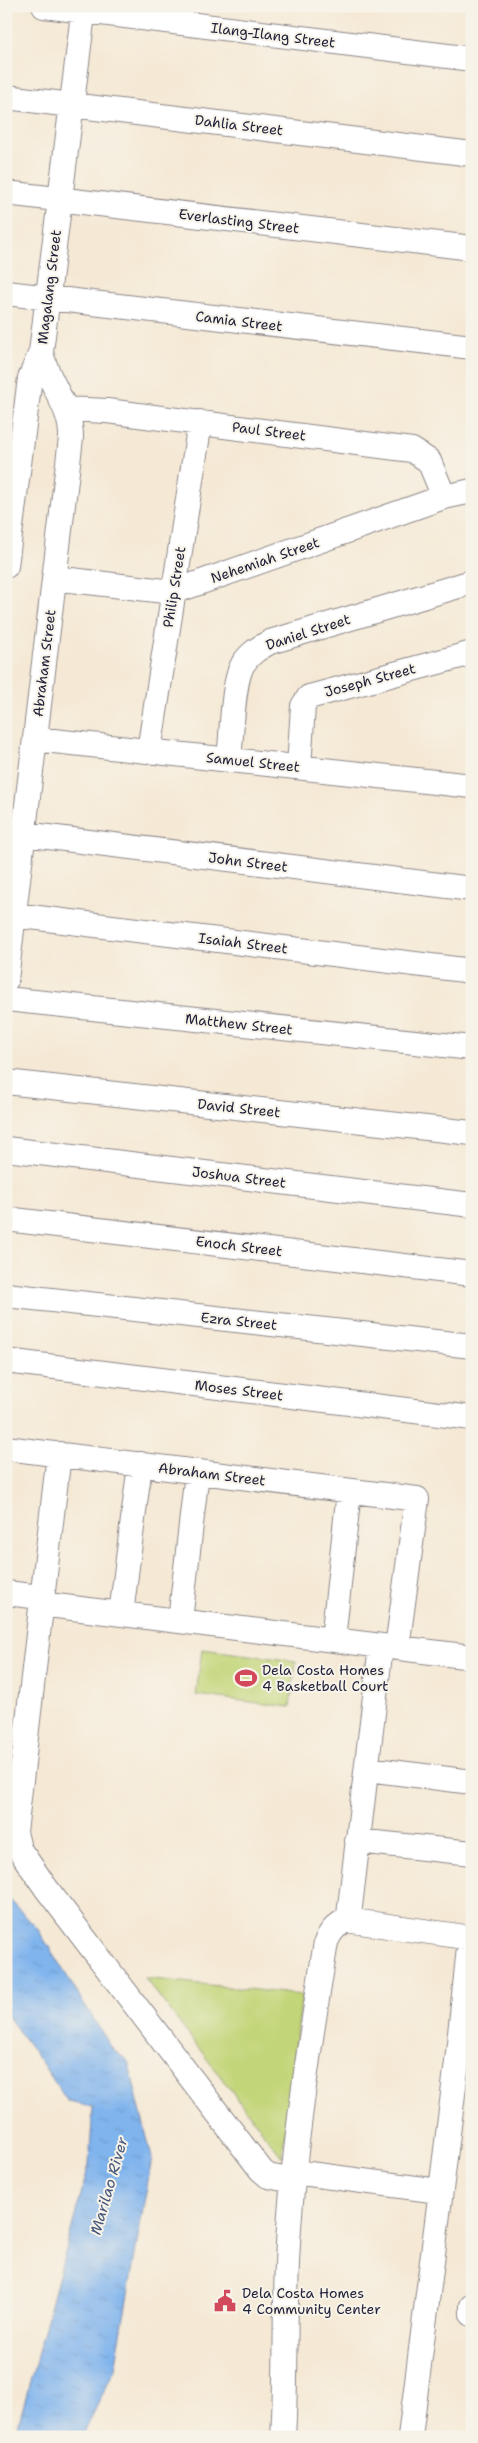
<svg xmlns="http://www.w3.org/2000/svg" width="478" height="2443" font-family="'Shantell Sans',sans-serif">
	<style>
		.green { fill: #c2d578; stroke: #727c5a }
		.water { fill: url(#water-ripples); stroke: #516b94 }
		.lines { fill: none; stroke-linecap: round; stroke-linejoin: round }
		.minor-casing { stroke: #8c8688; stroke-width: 26 }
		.minor { stroke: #fff; stroke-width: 24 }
		.labels { text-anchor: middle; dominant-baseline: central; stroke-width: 4; stroke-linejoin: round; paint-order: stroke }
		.street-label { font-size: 14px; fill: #22223b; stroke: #f7f3e8 }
		.poi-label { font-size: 14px; fill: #22223b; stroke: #f7f3e8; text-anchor: start }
		.water-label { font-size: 15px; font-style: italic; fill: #435579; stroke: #f7f3e8 }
	</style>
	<defs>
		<pattern id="water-ripples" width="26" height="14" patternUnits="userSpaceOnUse" patternTransform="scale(1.25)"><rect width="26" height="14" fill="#80b4ed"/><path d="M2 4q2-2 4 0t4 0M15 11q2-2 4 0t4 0" fill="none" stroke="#6e9acc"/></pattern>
	</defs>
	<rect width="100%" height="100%" fill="#f7f3e8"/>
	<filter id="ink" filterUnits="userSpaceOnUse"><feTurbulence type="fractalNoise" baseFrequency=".02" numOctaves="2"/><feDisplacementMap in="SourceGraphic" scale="10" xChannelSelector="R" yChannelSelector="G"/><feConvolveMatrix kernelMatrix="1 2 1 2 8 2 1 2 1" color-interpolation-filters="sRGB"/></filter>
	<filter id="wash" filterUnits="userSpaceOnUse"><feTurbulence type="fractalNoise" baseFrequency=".0096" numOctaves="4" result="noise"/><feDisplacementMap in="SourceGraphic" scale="20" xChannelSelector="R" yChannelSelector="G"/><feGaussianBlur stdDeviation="1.12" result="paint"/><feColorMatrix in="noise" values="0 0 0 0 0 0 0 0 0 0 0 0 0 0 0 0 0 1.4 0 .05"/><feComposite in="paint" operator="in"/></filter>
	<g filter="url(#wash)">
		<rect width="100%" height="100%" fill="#f5e9d5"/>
		<path class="green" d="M202,1649L296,1661L290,1707L196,1695Z
			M145,1978L302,1995L282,2157Z"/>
		<path class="water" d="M6,1896L37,1928L113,2050L128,2061L152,2158L115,2368L82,2437H15L89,2165L93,2107L68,2102L35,2053L6,2014Z"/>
	</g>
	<g filter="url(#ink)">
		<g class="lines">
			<g class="minor-casing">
				<path id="minor" d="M44,6L472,59
					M6,97L472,154
					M6,193L472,248
					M6,293L472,347
					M66,409L107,411L412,450L429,461L444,497
					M6,566L30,378L41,352L84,6
					M54,578L173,592L444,497L472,491
					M35,739L472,786
					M149,751L200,422
					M229,759C232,736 232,682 243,664C250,653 259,648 270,642L472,582
					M299,767L303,706L309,697L472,653
					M24,834L472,889
					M14,915L472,971
					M6,980L71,438C72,406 47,383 41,352
					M6,999L472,1048
					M6,1082L472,1133
					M6,1149L472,1205
					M6,1219L472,1274
					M6,1295L472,1346
					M6,1361L472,1418
					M6,1448L417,1499L397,1648
					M59,1454L15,1832L19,1849L46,1888L261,2170L268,2176L293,2181
					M6,1593L41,1597
					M40,1604L472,1657
					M121,1614L140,1464
					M180,1621L197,1472
					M333,1640L349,1491
					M367,1769L472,1782
					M357,1841L472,1853
					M346,1920L349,1915L381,1646
					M294,2172L439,2191
					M472,2306V2314
					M283,2437C287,2372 284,2308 288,2243C294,2142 310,2042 326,1942C331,1930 336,1926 346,1920L472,1938
					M410,2437L457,2062L470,1938"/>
			</g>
			<use href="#minor" class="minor"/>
		</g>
	</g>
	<defs>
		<g id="stadium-bare" transform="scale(1.725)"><path d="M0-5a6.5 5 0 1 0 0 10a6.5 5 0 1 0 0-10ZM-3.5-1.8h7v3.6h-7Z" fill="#d1495b" stroke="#f7f3e8" stroke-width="2.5" paint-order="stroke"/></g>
		<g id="civic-bare" transform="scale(1.725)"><path d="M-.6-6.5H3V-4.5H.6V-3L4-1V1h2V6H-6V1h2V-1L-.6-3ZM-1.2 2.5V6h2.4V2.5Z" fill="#d1495b" stroke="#f7f3e8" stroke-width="2.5" paint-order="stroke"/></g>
	</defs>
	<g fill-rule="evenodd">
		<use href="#stadium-bare" x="246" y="1678"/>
		<use href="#civic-bare" x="225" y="2301"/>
	</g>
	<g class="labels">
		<g class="street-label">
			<text transform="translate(273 35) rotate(7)">Ilang-Ilang Street</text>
			<text transform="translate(239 125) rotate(7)">Dahlia Street</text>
			<text transform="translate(239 221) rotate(7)">Everlasting Street</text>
			<text transform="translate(49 287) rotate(-83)">Magalang Street</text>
			<text transform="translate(239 321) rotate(7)">Camia Street</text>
			<text transform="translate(269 431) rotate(7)">Paul Street</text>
			<text transform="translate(265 560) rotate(-19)">Nehemiah Street</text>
			<text transform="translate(174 587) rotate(-81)">Philip Street</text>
			<text transform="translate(308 632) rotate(-18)">Daniel Street</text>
			<text transform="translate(44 663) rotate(-83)">Abraham Street</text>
			<text transform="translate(370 680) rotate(-15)">Joseph Street</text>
			<text transform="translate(253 762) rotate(6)">Samuel Street</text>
			<text transform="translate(248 862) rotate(7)">John Street</text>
			<text transform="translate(243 943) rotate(7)">Isaiah Street</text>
			<text transform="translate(239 1024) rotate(6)">Matthew Street</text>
			<text transform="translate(239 1108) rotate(6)">David Street</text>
			<text transform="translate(239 1177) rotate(7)">Joshua Street</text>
			<text transform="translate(239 1246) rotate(7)">Enoch Street</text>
			<text transform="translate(239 1321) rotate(6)">Ezra Street</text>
			<text transform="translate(239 1390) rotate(7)">Moses Street</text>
			<text transform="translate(212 1474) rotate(7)">Abraham Street</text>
		</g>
		<g class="poi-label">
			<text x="262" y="1670">Dela Costa Homes<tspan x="262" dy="16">4 Basketball Court</tspan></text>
			<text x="242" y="2293">Dela Costa Homes<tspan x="242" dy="16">4 Community Center</tspan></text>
		</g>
		<g class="water-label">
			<text transform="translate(109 2186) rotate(-74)">Marilao River</text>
		</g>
	</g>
	<rect width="478" height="2443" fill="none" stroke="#f7f3e8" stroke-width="25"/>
</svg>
